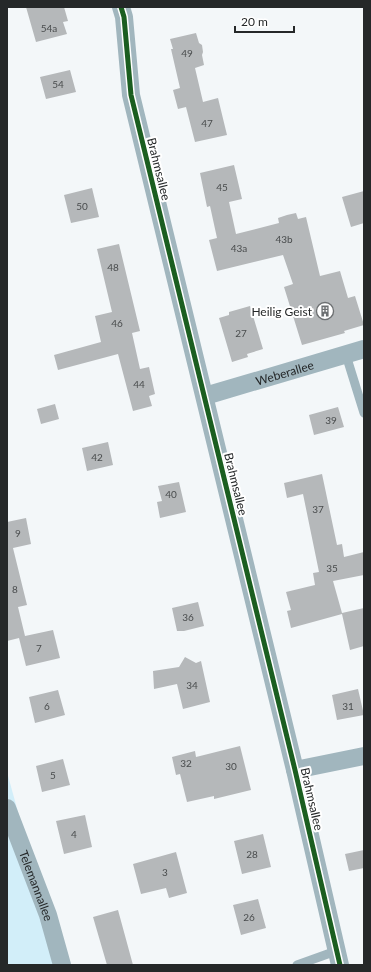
<svg xmlns="http://www.w3.org/2000/svg" width="371" height="972" font-family="Lato,sans-serif">
	<style>
		.green { fill: #d2eef9 }
		.building { fill: #b5b8ba }
		.lines { fill: none; stroke-linecap: round; stroke-linejoin: round }
		.service { stroke: #a1b6be; stroke-width: 9 }
		.minor { stroke: #a1b6be; stroke-width: 18 }
		.cycleway-casing { stroke: #fff; stroke-width: 8 }
		.cycleway { stroke: #1b5e20; stroke-width: 5 }
		.labels { text-anchor: middle; dominant-baseline: central; stroke-width: 4; stroke-linejoin: round; paint-order: stroke }
		.number-label { font-size: 10px; fill: #494c4d }
		.street-label { font-size: 12px; fill: #252829; stroke: #fff }
		.poi-label { font-size: 12px; fill: #252829; stroke: #fff; text-anchor: end }
	</style>
	<rect width="100%" height="100%" fill="#f3f7f9"/>
	<path class="green" d="M7,772L60,965H7Z"/>
	<path class="building" d="M26,7H64L68,21L63,22L67,34L36,42Z
		M196,33L199,43L202,45L203,52L202,55L204,65L195,68L203,102L218,98L227,135L195,142L186,107L178,109L173,90L180,88L171,49H173L170,39Z
		M70,70L76,92L46,99L40,77Z
		M234,165L242,199L229,202L236,234L279,223L278,218L287,215L296,213L298,219L306,217L320,276L340,271L348,298L355,296L364,325L344,331L345,333L302,345L284,287L293,284L283,255L217,271L209,240L217,238L210,206L207,207L200,173Z
		M92,188L99,217L71,223L64,195Z
		M364,191V223L351,227L342,197Z
		M119,244L140,331L132,333L140,369L149,367L155,394L149,396L152,406L133,411L118,354L58,370L54,355L101,342L95,316L112,312L97,249Z
		M250,306L263,349L247,354L248,357L232,362L219,318L229,315V312Z
		M55,404L59,419L41,424L37,409Z
		M338,407L344,427L314,435L309,415Z
		M108,442L113,465L87,471L82,448Z
		M322,474L337,545L342,544L344,557L364,552V575L333,581L342,613L364,608V646L350,650L342,614L291,628L287,611L291,610L286,592L315,585L313,573L319,572L303,494L287,498L284,483Z
		M179,482L186,512L160,518L157,502L162,501L158,486Z
		M26,518L31,544L13,548L27,605L18,607L25,636L53,630L60,658L26,666L19,638L7,641V522Z
		M198,602L204,626L184,631H177L172,608Z
		M185,657L196,663L201,661L210,702L183,709L177,684L154,689L153,671L179,667Z
		M358,689L364,715L337,720L332,695Z
		M58,690L65,715L35,723L29,697Z
		M240,746L251,790L214,799V796L187,802L180,774L176,775L172,757L195,751L196,757Z
		M63,759L70,785L42,792L36,766Z
		M85,815L92,847L64,854L56,821Z
		M263,834L271,867L242,874L234,841Z
		M364,850V868L349,871L345,854Z
		M176,852L187,893L169,898L166,888L141,894L133,864Z
		M258,899L266,928L241,935L233,905Z
		M118,910L133,965H107L93,917Z"/>
	<g class="lines">
		<path class="service" d="M346,355L364,413
			M297,965L336,951"/>
		<g class="minor">
			<path d="M121,7L124,17L131,95L295,770L340,965"/>
			<path id="s1" d="M205,396L364,349"/>
			<path d="M295,770L364,756"/>
			<path id="s2" d="M7,808L48,915L62,965"/>
		</g>
		<g class="cycleway-casing">
			<path id="cycleway" d="M121,7L124,17L131,95L295,770L340,965"/>
		</g>
		<use href="#cycleway" class="cycleway"/>
	</g>
	<defs>
		<g id="building-ring" transform="scale(0.9)"><circle r="9.5" fill="#fff" stroke="#6d7072" stroke-width="1.5"/><path d="M-4-6H4V6H1V3H-1V6H-4ZM-2.5-4.3h1.7v1.8h-1.7ZM.8-4.3h1.7v1.8H.8ZM-2.5-1h1.7V.8h-1.7ZM.8-1h1.7V.8H.8Z" fill="#6d7072"/></g>
	</defs>
	<g fill-rule="evenodd">
		<use href="#building-ring" x="325" y="311"/>
	</g>
	<g class="labels">
		<g class="number-label">
			<text x="49" y="28">54a</text>
			<text x="187" y="53">49</text>
			<text x="58" y="84">54</text>
			<text x="207" y="123">47</text>
			<text x="222" y="187">45</text>
			<text x="82" y="206">50</text>
			<text x="284" y="239">43b</text>
			<text x="239" y="248">43a</text>
			<text x="113" y="267">48</text>
			<text x="117" y="323">46</text>
			<text x="241" y="333">27</text>
			<text x="139" y="384">44</text>
			<text x="331" y="420">39</text>
			<text x="97" y="457">42</text>
			<text x="171" y="494">40</text>
			<text x="318" y="509">37</text>
			<text x="18" y="533">9</text>
			<text x="332" y="568">35</text>
			<text x="15" y="589">8</text>
			<text x="188" y="617">36</text>
			<text x="39" y="648">7</text>
			<text x="192" y="685">34</text>
			<text x="47" y="706">6</text>
			<text x="348" y="706">31</text>
			<text x="186" y="763">32</text>
			<text x="231" y="766">30</text>
			<text x="53" y="775">5</text>
			<text x="74" y="834">4</text>
			<text x="252" y="854">28</text>
			<text x="165" y="872">3</text>
			<text x="249" y="917">26</text>
		</g>
		<g class="street-label">
			<text transform="translate(159 169) rotate(76)">Brahmsallee</text>
			<text stroke="none"><textPath href="#s1" startOffset="83">Weberallee</textPath></text>
			<text transform="translate(236 484) rotate(76)">Brahmsallee</text>
			<text transform="translate(312 799) rotate(77)">Brahmsallee</text>
			<text stroke="none"><textPath href="#s2" startOffset="83">Telemannallee</textPath></text>
		</g>
		<g class="poi-label">
			<text x="312" y="311">Heilig Geist</text>
		</g>
	</g>
	<rect width="371" height="972" fill="none" stroke="#252829" stroke-width="16"/>
	<path d="M235 26v6h59v-6" fill="none" stroke="#252829" stroke-width="2"/>
	<text x="241" y="26" font-size="12" fill="#252829" stroke="#ffffff" stroke-width="3" paint-order="stroke">20 m</text>
</svg>
